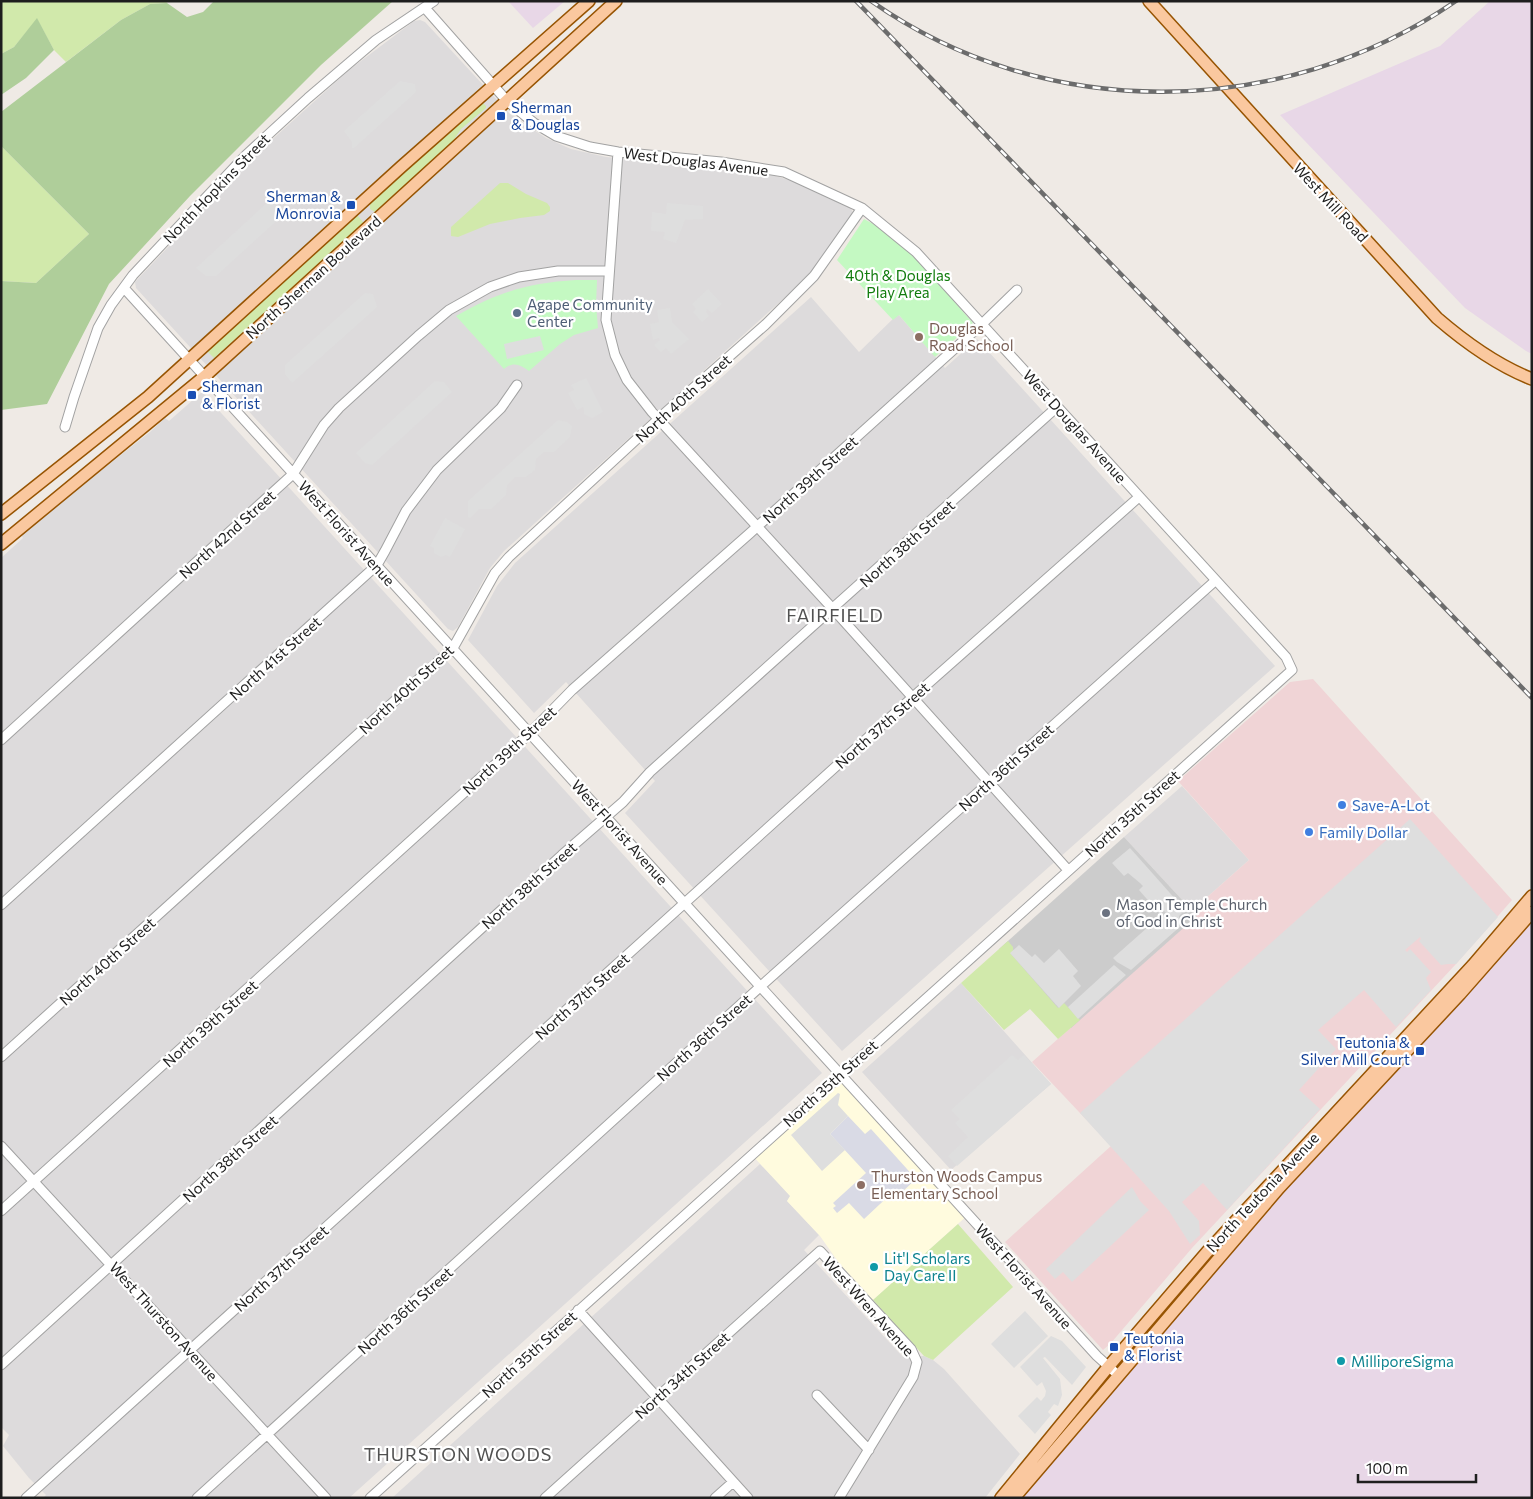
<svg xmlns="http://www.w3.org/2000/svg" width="1533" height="1499" font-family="Commissioner,sans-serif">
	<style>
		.residential { fill: #dddbdc }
		.commercial { fill: #f0d4d6 }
		.industrial { fill: #e8d7e7 }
		.education { fill: #fffbde }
		.religious { fill: #ccc }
		.grass { fill: #d1e9ab }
		.forest { fill: #afce9a }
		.park { fill: #c4f9c2 }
		.parking { fill: #dedede }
		.plaza { fill: #d9dae5 }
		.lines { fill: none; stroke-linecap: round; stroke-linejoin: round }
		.minor-casing { stroke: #a2a2a2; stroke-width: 11 }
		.major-casing { stroke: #975402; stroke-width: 14 }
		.minor { stroke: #fff; stroke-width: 9 }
		.major { stroke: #fac89f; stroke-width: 11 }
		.rail-casing { stroke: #6c6c6c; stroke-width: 4.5 }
		.rail { stroke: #fff; stroke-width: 2.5; stroke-dasharray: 8; stroke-linecap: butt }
		.transit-dot { fill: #1a4fb4; stroke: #fff; stroke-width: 2 }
		.service-dot { fill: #5c6f8a; stroke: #fff; stroke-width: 2 }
		.education-dot { fill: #8d6e63; stroke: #fff; stroke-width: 2 }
		.shop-dot { fill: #3f7fe0; stroke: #fff; stroke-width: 2 }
		.worship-dot { fill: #6b7280; stroke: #fff; stroke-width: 2 }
		.culture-dot { fill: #0f9aa8; stroke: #fff; stroke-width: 2 }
		.labels { text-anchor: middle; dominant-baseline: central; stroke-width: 4.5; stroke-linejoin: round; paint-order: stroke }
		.transit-label { font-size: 15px; fill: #164399; stroke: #fff; text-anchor: start }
		.street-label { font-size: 15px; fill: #1e1e1e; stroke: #fff }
		.park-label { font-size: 15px; fill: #117c0d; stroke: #fff }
		.service-label { font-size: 15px; fill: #4e5e75; stroke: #fff; text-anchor: start }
		.education-label { font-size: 15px; fill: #785e54; stroke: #fff; text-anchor: start }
		.shop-label { font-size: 15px; fill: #366cbe; stroke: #fff; text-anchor: start }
		.worship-label { font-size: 15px; fill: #5b616d; stroke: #fff; text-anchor: start }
		.culture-label { font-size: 15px; fill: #0d838f; stroke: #fff; text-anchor: start }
		.quarter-label { font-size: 18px; letter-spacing: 1px; fill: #515151; stroke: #fff }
	</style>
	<rect width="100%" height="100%" fill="#efeae5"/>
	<path class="residential" d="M420,20L425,22L510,114L546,138L571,149L606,157L725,168L772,175L796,182L850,206L853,213L828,252L802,282L504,551L490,568L458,627L453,631L448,629L136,288L135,282L255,155L349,70L414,21Z
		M811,297L859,352L898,314L945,368L977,339L1275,666L842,1051L625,813L655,781L566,682L534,713L468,640L497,586L515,563Z
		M202,392L822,1073L349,1498H43L46,1495L29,1478L3,1446L9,1435L1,1427V558L23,538L21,535L38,520L150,432L165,418L169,421Z
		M1182,786L1249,860L1196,907L1197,916L1124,837Z
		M961,983L1051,1084L951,1170L862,1072Z
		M760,1164L791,1196L787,1201L819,1235L804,1250L903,1357L924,1356L933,1360L944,1369L1020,1454L985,1498H392Z"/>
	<path class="commercial" d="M1313,679L1512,900L1456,964L1192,1248L1111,1343L1103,1350L1005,1242L1111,1146L1032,1062L1196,916V907L1249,860L1178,781L1290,682Z"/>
	<path class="industrial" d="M508,1H565L533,28Z
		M1490,1H1532V354L1526,351L1465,308L1280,115L1440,46Z
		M1532,912V1498H1023L1018,1493L1127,1365Z"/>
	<path class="education" d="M840,1073L969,1214L873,1300L839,1263L820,1236L787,1201L790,1196L751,1154Z"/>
	<path class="religious" d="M1124,837L1197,916L1071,1028L999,949Z"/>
	<path class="grass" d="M1,1H166L167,3L150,4L121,20L66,62L54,50L37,19L14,47L1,54Z
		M482,102L486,106V108L461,129L451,144L377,210L375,212L370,209V203Z
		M1,146L89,234L36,283L1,281Z
		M500,183H508L526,194L547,203L550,207V211L544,215L520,218L490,224L458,237L451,236V227Z
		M357,215L363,222V224L214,358L207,351Z
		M1008,941L1013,947V950L1011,954L1058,1008L1064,1003L1080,1020L1058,1039L1030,1009L1004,1030L961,983Z
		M958,1224L1013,1287L933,1360L924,1356L873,1300Z"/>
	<path class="forest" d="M214,1H393L321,65L190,196L109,284L47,404L1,410V281L36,283L89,234L1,146V112L121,20L150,4L167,3L187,17L203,12Z
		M37,18L54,50L26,78L1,95V54L14,47Z"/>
	<path class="park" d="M864,219C907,240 941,288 973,323L935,357L899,315L893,320L837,260Z
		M576,280H597L596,305L598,328L574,335L560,344L529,371C521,365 513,361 504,369L456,316C498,292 528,283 576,280Z"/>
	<path class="parking" d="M400,81L415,84L416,92L354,148H352V142L344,131Z
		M268,202L283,207L282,216L262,234L216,276H206L196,268Z
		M667,203L703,206V219L685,220L676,243L663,239L665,232L651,231L652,212L666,214Z
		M708,289L722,304L712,313L707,309L706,312L709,316L702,322L693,312L696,309L692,304Z
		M365,293L373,294L377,307L292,383L285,374V365Z
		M670,308L672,322L689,339L671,354L666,348L661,352L654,345L660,340L659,338L653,340L650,324L659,322L657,310Z
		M540,336L544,350L507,359L504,344Z
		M586,378L603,412L592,418L584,414V410L583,407L577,410L568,393L574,390L571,385Z
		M435,381L444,382L452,392L372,465L365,463L356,453Z
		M558,420L567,422L572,426L570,437L554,452H544L536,459L535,470L526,477H515L507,485L506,495L491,509H479L470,518L468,517V501Z
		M445,518L465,529L450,557L446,555L441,557L434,553V548L430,546Z
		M1410,819L1498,917L1456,964H1448L1441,965L1419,941L1421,939L1420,937L1405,950L1407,952L1410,949L1431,972L1426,978L1431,990L1396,1027L1364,990L1318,1030L1336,1049L1299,1090L1320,1109L1227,1210L1203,1183L1182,1202L1199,1221L1200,1235L1190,1244L1169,1211L1080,1113Z
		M1130,848L1185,910L1179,916V919L1183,924L1131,970L1117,962L1113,958L1148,927L1150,930L1154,927L1166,913L1164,911L1160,914L1139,890L1143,886L1140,883L1128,873L1124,876L1112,863Z
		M1019,945L1032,957L1035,954L1044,963L1059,949L1078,971L1073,976L1081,986L1059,1008L1010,953Z
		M1114,965L1126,975L1078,1019L1068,1007Z
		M1012,1055L1018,1060L1024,1055L1051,1084L957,1166L948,1156L968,1137L955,1123L960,1119L951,1110Z
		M838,1093L840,1094L838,1105L848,1116L830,1134L845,1150L822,1171L791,1135Z
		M1132,1187L1140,1201L1149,1210L1072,1282L1063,1272L1055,1279L1046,1269Z
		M1025,1311L1048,1336L1014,1368L991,1344Z
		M1051,1336L1062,1341L1086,1367L1072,1385L1045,1357L1043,1358L1060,1379L1062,1395L1058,1406L1054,1404L1048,1412L1051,1415L1035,1434L1018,1416L1037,1397L1041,1401L1045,1396L1046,1391L1042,1382L1037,1386L1020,1367Z"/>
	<path class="plaza" d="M848,1116L865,1134L871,1129L916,1179L901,1193L895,1190L864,1219L849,1203L837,1213L833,1208L836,1206L833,1203L866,1173L830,1134Z"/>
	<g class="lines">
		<g class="minor-casing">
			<path id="minor" d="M618,152L606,320L615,355L627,380L652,412L833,609L1068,870
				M124,288L1097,1356L1118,1375
				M65,427L74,397L98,328L111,305L133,275L246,155L308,98L376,40L434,1
				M1,740L293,474L324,425L339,408L418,336L449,310L490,287L519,277L558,271H609
				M1,905L377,565L385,551L406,511L437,470L501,408L517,385
				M1,1057L453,648L495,573L509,557L665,413L765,325L814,276L862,208
				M1,1146L326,1498
				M1,1211L530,733L572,690L749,534L982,324L1017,290
				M578,1310L748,1498
				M1,1365L562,855L623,802L650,772L1057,407
				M817,1395L869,1450
				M26,1498L905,704L1139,497
				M197,1498L761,986L1215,581
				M370,1498L1292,670L1286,657L916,252L862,208L784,172L721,162L618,152L590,147L556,136L534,123L507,101L425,8
				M545,1498L820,1251L911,1349L917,1362L913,1377L839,1498
				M715,1498L733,1482"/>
		</g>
		<g class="major-casing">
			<path id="major" d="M1149,1L1437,318C1466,343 1496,365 1532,379
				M1,514L148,397L401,167L589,1
				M1,544L205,376L616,1
				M1001,1498L1109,1366L1207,1252L1473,965L1532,896
				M1014,1498L1279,1188L1460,994L1532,912"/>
		</g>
		<use href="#minor" class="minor"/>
		<use href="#major" class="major"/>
		<g class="rail-casing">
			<path id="rail" d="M856,1L1532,698
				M871,1C1044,123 1281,121 1456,1"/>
		</g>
		<use href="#rail" class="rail"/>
	</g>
	<g class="transit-dot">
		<rect x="496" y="111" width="10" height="10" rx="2.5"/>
		<rect x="346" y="200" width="10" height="10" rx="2.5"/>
		<rect x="187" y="390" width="10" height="10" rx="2.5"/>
		<rect x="1415" y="1046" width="10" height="10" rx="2.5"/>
		<rect x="1109" y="1342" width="10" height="10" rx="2.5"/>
	</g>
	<circle class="service-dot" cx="517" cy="313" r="5"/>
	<g class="education-dot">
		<circle cx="919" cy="337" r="5"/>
		<circle cx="861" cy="1185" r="5"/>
	</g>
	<g class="shop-dot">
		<circle cx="1342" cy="805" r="5"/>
		<circle cx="1309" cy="832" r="5"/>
	</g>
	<circle class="worship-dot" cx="1106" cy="913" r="5"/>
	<g class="culture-dot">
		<circle cx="874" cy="1267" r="5"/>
		<circle cx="1341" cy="1361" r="5"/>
	</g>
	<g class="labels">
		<g class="transit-label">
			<text x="511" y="107">Sherman<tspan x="511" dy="17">&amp; Douglas</tspan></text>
			<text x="341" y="196" text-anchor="end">Sherman &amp;<tspan x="341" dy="17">Monrovia</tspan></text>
			<text x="202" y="386">Sherman<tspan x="202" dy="17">&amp; Florist</tspan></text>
			<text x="1410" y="1042" text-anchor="end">Teutonia &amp;<tspan x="1410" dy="17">Silver Mill Court</tspan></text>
			<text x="1124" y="1338">Teutonia<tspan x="1124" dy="17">&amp; Florist</tspan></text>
		</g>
		<g class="street-label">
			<text transform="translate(696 161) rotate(7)">West Douglas Avenue</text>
			<text transform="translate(216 188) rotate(-46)">North Hopkins Street</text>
			<text transform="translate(1331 202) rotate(47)">West Mill Road</text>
			<text transform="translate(313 277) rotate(-42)">North Sherman Boulevard</text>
			<text transform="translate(683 398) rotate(-42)">North 40th Street</text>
			<text transform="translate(1075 426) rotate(48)">West Douglas Avenue</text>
			<text transform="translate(810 479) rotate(-42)">North 39th Street</text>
			<text transform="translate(347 533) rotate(48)">West Florist Avenue</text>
			<text transform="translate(227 534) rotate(-42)">North 42nd Street</text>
			<text transform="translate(907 543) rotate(-42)">North 38th Street</text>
			<text transform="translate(275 658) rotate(-42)">North 41st Street</text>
			<text transform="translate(406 689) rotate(-43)">North 40th Street</text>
			<text transform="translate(882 725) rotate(-42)">North 37th Street</text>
			<text transform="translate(509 750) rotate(-43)">North 39th Street</text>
			<text transform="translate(1006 767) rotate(-42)">North 36th Street</text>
			<text transform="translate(1132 813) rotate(-42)">North 35th Street</text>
			<text transform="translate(620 832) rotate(48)">West Florist Avenue</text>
			<text transform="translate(529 885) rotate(-42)">North 38th Street</text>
			<text transform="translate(107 961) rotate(-42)">North 40th Street</text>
			<text transform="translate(582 996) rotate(-42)">North 37th Street</text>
			<text transform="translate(210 1023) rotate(-42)">North 39th Street</text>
			<text transform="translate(704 1037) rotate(-42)">North 36th Street</text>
			<text transform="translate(830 1083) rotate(-42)">North 35th Street</text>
			<text transform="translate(230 1158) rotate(-42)">North 38th Street</text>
			<text transform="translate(1262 1192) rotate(-47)">North Teutonia Avenue</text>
			<text transform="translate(281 1268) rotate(-42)">North 37th Street</text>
			<text transform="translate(1024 1276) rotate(48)">West Florist Avenue</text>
			<text transform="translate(869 1306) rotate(48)">West Wren Avenue</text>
			<text transform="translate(405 1310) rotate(-42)">North 36th Street</text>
			<text transform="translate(164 1321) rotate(48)">West Thurston Avenue</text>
			<text transform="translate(529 1354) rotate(-42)">North 35th Street</text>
			<text transform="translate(682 1375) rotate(-42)">North 34th Street</text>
		</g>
		<g class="park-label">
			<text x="898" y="275">40th &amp; Douglas<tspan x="898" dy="17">Play Area</tspan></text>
		</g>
		<g class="service-label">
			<text x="527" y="304">Agape Community<tspan x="527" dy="17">Center</tspan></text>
		</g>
		<g class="education-label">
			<text x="929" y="328">Douglas<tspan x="929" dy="17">Road School</tspan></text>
			<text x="871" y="1176">Thurston Woods Campus<tspan x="871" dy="17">Elementary School</tspan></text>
		</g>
		<g class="shop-label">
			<text x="1352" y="805">Save-A-Lot</text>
			<text x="1319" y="832">Family Dollar</text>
		</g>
		<g class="worship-label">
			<text x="1116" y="904">Mason Temple Church<tspan x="1116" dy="17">of God in Christ</tspan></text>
		</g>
		<g class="culture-label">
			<text x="884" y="1258">Lit'l Scholars<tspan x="884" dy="17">Day Care II</tspan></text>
			<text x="1351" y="1361">MilliporeSigma</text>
		</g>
		<g class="quarter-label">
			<text x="835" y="615">FAIRFIELD</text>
			<text x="458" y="1454">THURSTON WOODS</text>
		</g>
	</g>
	<rect width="1533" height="1499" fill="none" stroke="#1e1e1e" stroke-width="5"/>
	<path d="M1358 1474v8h118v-8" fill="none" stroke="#1e1e1e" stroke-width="2.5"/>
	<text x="1366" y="1474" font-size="15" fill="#1e1e1e" stroke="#ffffff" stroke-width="4" paint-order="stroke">100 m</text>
</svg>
